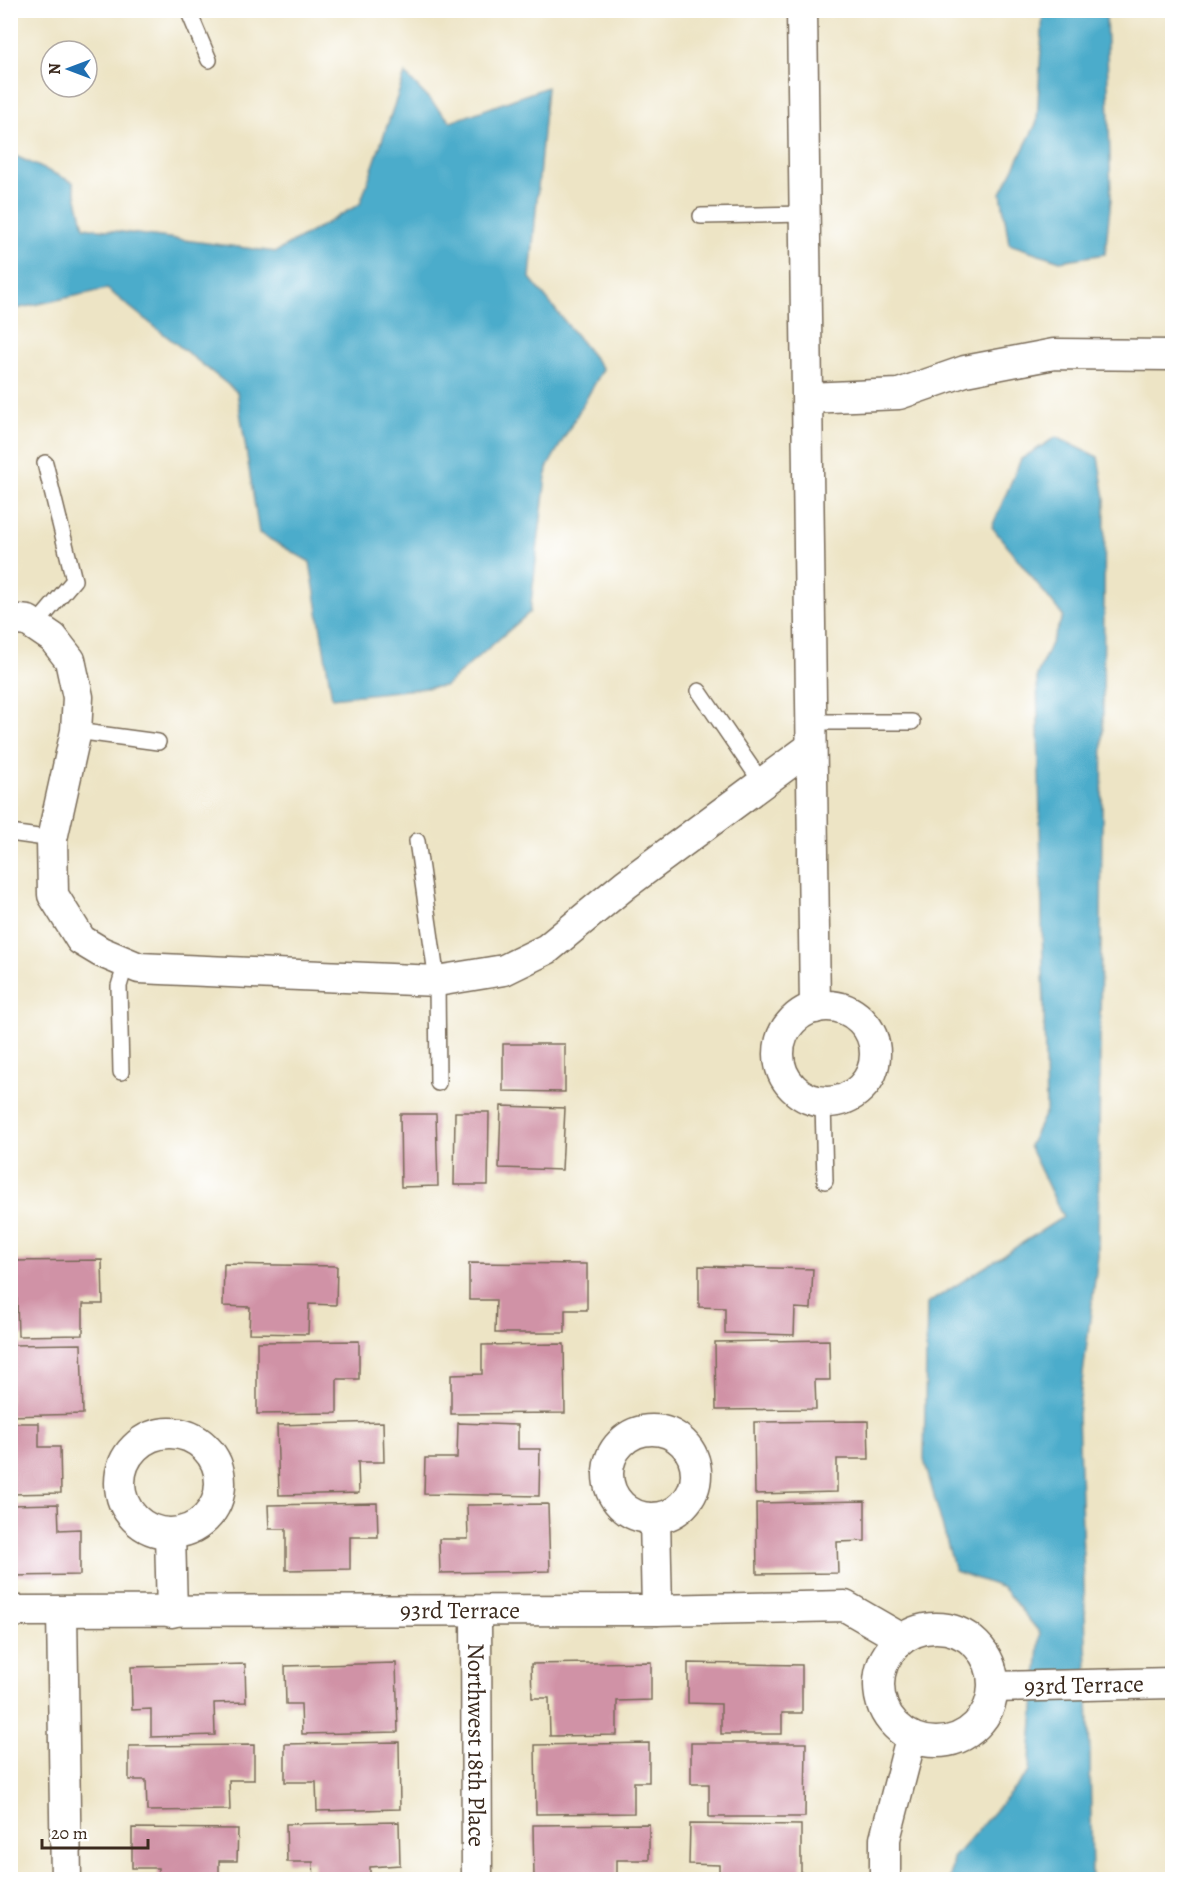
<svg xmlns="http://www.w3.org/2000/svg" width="1183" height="1890" font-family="Alegreya,serif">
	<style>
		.water { fill: #4caccb; stroke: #446b74; stroke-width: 1.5 }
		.building { fill: #d092a6 }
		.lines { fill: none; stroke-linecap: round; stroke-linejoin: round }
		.lane-casing { stroke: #796b58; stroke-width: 18 }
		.street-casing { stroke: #796b58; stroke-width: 33 }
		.lane { stroke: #fff; stroke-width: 15 }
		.street { stroke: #fff; stroke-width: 30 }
		.labels { text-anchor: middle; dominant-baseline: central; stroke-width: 5; stroke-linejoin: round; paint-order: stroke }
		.street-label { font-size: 24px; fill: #3b2a1e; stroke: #fff }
	</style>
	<rect width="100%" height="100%" fill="#fff"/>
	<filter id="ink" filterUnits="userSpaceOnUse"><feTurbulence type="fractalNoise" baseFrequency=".0167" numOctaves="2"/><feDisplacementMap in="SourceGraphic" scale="12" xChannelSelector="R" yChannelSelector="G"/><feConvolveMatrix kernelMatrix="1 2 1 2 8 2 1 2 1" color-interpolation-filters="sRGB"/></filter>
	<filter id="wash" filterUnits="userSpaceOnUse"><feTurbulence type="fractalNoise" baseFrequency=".008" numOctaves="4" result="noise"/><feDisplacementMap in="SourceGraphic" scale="24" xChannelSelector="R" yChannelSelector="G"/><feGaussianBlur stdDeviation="1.35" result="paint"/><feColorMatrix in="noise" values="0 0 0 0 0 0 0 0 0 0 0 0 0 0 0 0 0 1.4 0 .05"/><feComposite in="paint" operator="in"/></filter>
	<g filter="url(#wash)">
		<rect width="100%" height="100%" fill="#ede4c5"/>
		<path class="water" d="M1043,11H1106L1111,198L1105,254L1060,261L1009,244L1001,193L1037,122Z
			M405,74L451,122L547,87L530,278L603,369L547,468L530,612L445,686L332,698L310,562L259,533L237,392L107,289L11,310V154L73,182L84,227L276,252L360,204Z
			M1056,437L1098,457L1105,498L1098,1256L1078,1414L1090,1755L1092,1879H950L953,1858L1029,1772L1040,1633L1003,1588L955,1571L924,1460L927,1304L1063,1217L1029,1146L1046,1111L1037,675L1063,616L992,527L1021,459Z"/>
		<g id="blocks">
			<path class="building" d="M503,1044H565V1092L503,1091Z
				M501,1106L565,1108L562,1170L499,1168Z
				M455,1112H489L488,1185H454Z
				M400,1114H436L438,1186L401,1187Z
				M102,1260L103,1304H83V1335L18,1336L17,1299H10V1261Z
				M469,1263L587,1264V1310H565V1333H495L496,1300H469Z
				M224,1264L337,1266L336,1305L309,1304L308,1334L249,1333L250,1307L223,1306Z
				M699,1266L813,1269L811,1309L795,1308L794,1335L725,1333V1308L699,1307Z
				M829,1340L830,1380H815L816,1409L716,1410L715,1342Z
				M359,1341V1379H337V1413L257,1414V1342Z
				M81,1344L83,1414L10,1416V1345Z
				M564,1344L565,1413L451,1414V1375L482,1374V1345Z
				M868,1421L869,1459H837V1492L755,1494L754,1422Z
				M383,1422L384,1462H358L359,1493L279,1495L277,1425Z
				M10,1423H39V1447H60L61,1493L10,1494Z
				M458,1423L518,1425V1449H540L539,1496L424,1494L425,1458H457Z
				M865,1501V1541L837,1542L838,1573L757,1574L756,1503Z
				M377,1503L378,1537H350V1569L286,1570V1529H269L268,1505Z
				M58,1504L59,1530L80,1529V1575L10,1576V1505Z
				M548,1504L550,1571L440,1573L439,1539H468L467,1505Z
				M651,1662V1700L617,1701V1735L550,1736L549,1698H532L531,1664Z
				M396,1663L398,1732L302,1734L301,1704H286L285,1666Z
				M688,1663L802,1665V1713H782V1734H721V1704L688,1703Z
				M245,1664L246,1702L214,1703L215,1735L151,1737V1709L132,1710L131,1667Z
				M399,1742L400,1809L317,1811L316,1782H285V1744Z
				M649,1743V1782H634V1813L536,1814L535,1745Z
				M691,1743H806L805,1817H709V1784H691Z
				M254,1745V1780H229L230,1810L147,1811L146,1780H129V1746Z
				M399,1822L400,1865L370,1867V1880H314L313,1862H287L286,1824Z
				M649,1824V1860H617V1880H556V1876L534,1877L533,1825Z
				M690,1824L801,1825V1880H719V1865L689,1864Z
				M132,1828L238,1829L237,1861H219V1880H158V1868H132Z"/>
		</g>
	</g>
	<g filter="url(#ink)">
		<use href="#blocks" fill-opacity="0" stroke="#796b58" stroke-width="1.5"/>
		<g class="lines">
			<g class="lane-casing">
				<path id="lane" d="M188,10L209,60
					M701,216L806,214
					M35,626L74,580L45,463
					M699,691L762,783
					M811,722H912
					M76,731L158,742
					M10,833L52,839
					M417,841L437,981L438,1083
					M121,1072L119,986L126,963
					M823,1103L825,1181"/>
			</g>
			<g class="street-casing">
				<g id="street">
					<path d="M802,10L815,1008"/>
					<path d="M808,398L899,394L965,371L1054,354L1172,355"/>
					<path d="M10,619L28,621L53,638L70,660L78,697L76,731L52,839L53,895L81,940L101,952L139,968L437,981L504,970L547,949L626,884L811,747"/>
					<circle cx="827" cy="1054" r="48"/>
					<circle cx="652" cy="1474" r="44"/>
					<circle cx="170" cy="1483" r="50"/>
					<path d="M655,1518L657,1610"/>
					<path d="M170,1534L172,1612"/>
					<path id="s1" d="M10,1611L657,1610L845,1606L902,1639"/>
					<path id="s2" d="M476,1611L477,1880"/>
					<path d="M62,1612L66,1880"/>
					<circle cx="936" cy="1685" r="57"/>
					<path id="s3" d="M994,1687L1172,1683"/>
					<path d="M885,1880V1839L911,1738"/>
				</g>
			</g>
			<use href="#lane" class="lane"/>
			<use href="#street" class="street"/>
		</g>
	</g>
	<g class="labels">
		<g class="street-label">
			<text stroke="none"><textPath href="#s1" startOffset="450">93rd Terrace</textPath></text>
			<text stroke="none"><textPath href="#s3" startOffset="90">93rd Terrace</textPath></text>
			<text stroke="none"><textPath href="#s2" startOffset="134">Northwest 18th Place</textPath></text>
		</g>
	</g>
	<rect width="1183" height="1890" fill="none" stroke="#fff" stroke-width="36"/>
	<g transform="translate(69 69) rotate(270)"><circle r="28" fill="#ffffff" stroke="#b1aaa5" stroke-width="1.5"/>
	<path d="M0-4.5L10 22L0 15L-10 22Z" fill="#1f6fb2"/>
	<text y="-9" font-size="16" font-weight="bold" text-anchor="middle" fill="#3b2a1e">N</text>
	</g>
	<path d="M42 1839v9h106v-9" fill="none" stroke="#3b2a1e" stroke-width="3"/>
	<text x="51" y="1839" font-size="18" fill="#3b2a1e" stroke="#ffffff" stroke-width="4.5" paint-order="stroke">20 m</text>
</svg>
